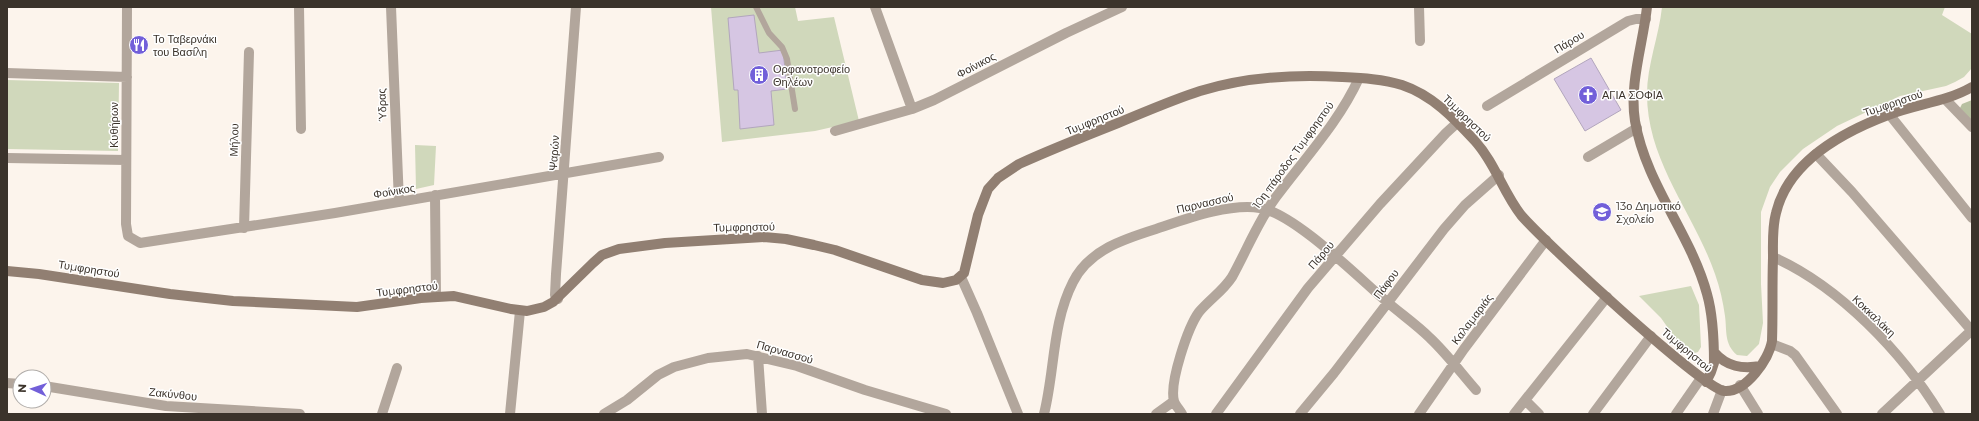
<svg xmlns="http://www.w3.org/2000/svg" width="1979" height="421" font-family="Montserrat,sans-serif">
	<style>
		.green { fill: #d0d8bb }
		.forest { fill: #b8c0a1 }
		.building { fill: #d6c6e3; stroke: #b2a6bd }
		.lines { fill: none; stroke-linecap: round; stroke-linejoin: round }
		.lane { stroke: #b2a69c; stroke-width: 6 }
		.street { stroke: #b2a69c; stroke-width: 10 }
		.secondary { stroke: #917f72; stroke-width: 10 }
		.labels { text-anchor: middle; dominant-baseline: central; stroke-width: 3; stroke-linejoin: round; paint-order: stroke }
		.poi-label { font-size: 11px; fill: #3b332b; stroke: #fff; text-anchor: start }
		.street-label { font-size: 11px; fill: #3b332b; stroke: #fff }
	</style>
	<rect width="100%" height="100%" fill="#fcf4ec"/>
	<path class="green" d="M711,7H795L798,21L834,17L859,121L815,131L722,142Z
		M1662,7H1945L1942,15L1972,34V68L1964,77L1955,82L1946,86L1900,96L1837,126L1803,149L1780,172L1770,187L1761,212V284L1763,323L1759,344L1747,356L1737,355C1724,344 1727,331 1725,316C1723,302 1720,288 1715,274C1694,213 1647,162 1647,94C1647,65 1659,36 1662,7Z
		M7,80L119,83L118,151L7,149Z
		M415,145L436,146L434,185L416,189Z
		M1691,286L1699,305L1701,347L1698,352L1691,354L1685,352L1661,318L1639,296Z"/>
	<path class="forest" d="M1972,100V121L1960,108L1962,104Z"/>
	<path class="building" d="M754,15L759,53L783,50L787,89L771,91L774,125L740,129L738,90H734L728,18Z
		M1591,58L1621,110L1585,131L1554,79Z"/>
	<g class="lines">
		<path class="lane" d="M756,7L769,33L782,47L787,59L795,109"/>
		<path class="street" d="M127,7L126,224L128,236L140,243L335,213L659,157
			M299,7L301,129
			M391,7L399,202
			M875,7L912,109
			M1419,7L1420,41
			M7,73L127,77
			M1945,99L1972,127
			M1487,106L1628,21L1636,19H1646
			M1889,114L1972,218
			M835,131L912,109L934,100L1066,33L1122,7
			M1816,154L1852,192L1972,331
			M1588,157L1637,128
			M7,158L126,160
			M435,195L436,297
			M244,228L249,52
			M1773,257C1839,286 1903,353 1940,414
			M961,277L977,313L1018,414
			M558,299L555,295L556,274L576,7
			M1772,344L1790,351L1795,355L1837,414
			M758,356L762,414
			M7,383L20,384
			M1740,385L1758,414
			M44,386L166,406L300,414
			M1525,400L1539,414
			M382,414L397,368
			M510,414L520,311
			M604,414L627,400L658,375L674,367L708,358L747,354L797,366L865,390L946,414
			M1044,414C1055,370 1052,323 1073,282C1089,250 1124,239 1156,229C1186,219 1229,203 1260,208C1294,213 1359,278 1386,301C1401,314 1417,325 1430,338C1447,354 1461,373 1476,390
			M1156,414L1174,401
			M1182,414C1180,410 1175,405 1174,401C1169,383 1188,327 1199,312C1210,299 1223,291 1232,277C1247,250 1258,221 1276,197C1305,158 1339,122 1359,78
			M1216,414L1308,288L1380,204L1446,133L1457,123
			M1300,414L1334,373L1444,229L1465,205L1499,175
			M1419,414L1464,349L1546,240
			M1514,414L1607,297
			M1593,414L1651,336
			M1676,414L1701,378
			M1713,414L1722,390
			M1882,414L1972,330"/>
		<path class="secondary" d="M1647,7C1643,44 1629,84 1635,121C1646,185 1691,234 1707,294C1713,315 1714,341 1714,363L1711,372L1706,382
			M7,271L39,274L170,294L233,301L357,307L421,298L454,296L511,309L527,311L544,307L553,302L593,263L602,255L619,249L665,243L764,237L786,239L814,245L835,250L922,280L943,283L956,280L964,273L978,215L988,189L998,178L1019,164C1052,149 1085,136 1118,123C1145,112 1172,100 1200,91C1246,77 1294,74 1342,77C1362,78 1383,79 1402,85C1432,95 1454,118 1475,141C1495,163 1503,192 1521,215C1542,240 1702,388 1724,391C1746,393 1769,359 1772,341C1773,313 1772,286 1773,258C1773,243 1772,228 1776,213C1788,162 1843,132 1888,115C1916,104 1946,102 1972,87
			M1714,352C1727,367 1742,369 1761,366"/>
	</g>
	<defs>
		<g id="restaurant-disc" transform="scale(1)"><circle r="9.5" fill="#725fd9" stroke="#fff"/><path d="M-5-6h1v4h1v-4h1v4h1v-4h1v5L-1.5 .5V6h-2V.5L-5-1ZM5-6V6H3V1.5H1.5Q1.5-4 5-6Z" fill="#fff"/></g>
		<g id="building-disc" transform="scale(1)"><circle r="9.5" fill="#725fd9" stroke="#fff"/><path d="M-4-6H4V6H1V3H-1V6H-4ZM-2.5-4.3h1.7v1.8h-1.7ZM.8-4.3h1.7v1.8H.8ZM-2.5-1h1.7V.8h-1.7ZM.8-1h1.7V.8H.8Z" fill="#fff"/></g>
		<g id="church-disc" transform="scale(1)"><circle r="9.5" fill="#725fd9" stroke="#fff"/><path d="M-1.2-6h2.4v3.5h3.3v2.4h-3.3V6h-2.4V-.1h-3.3v-2.4h3.3Z" fill="#fff"/></g>
		<g id="school-disc" transform="scale(1)"><circle r="9.5" fill="#725fd9" stroke="#fff"/><path d="M0-5L7-2L0 1L-7-2ZM-4 1L0 2.5L4 1V4Q0 6-4 4Z" fill="#fff"/></g>
	</defs>
	<g fill-rule="evenodd">
		<use href="#restaurant-disc" x="139" y="45"/>
		<use href="#building-disc" x="759" y="75"/>
		<use href="#church-disc" x="1588" y="95"/>
		<use href="#school-disc" x="1602" y="212"/>
	</g>
	<g class="labels">
		<g class="poi-label">
			<text x="153" y="39">Το Ταβερνάκι<tspan x="153" dy="13">του Βασίλη</tspan></text>
			<text x="773" y="69">Ορφανοτροφείο<tspan x="773" dy="13">Θηλέων</tspan></text>
			<text x="1602" y="95">ΑΓΙΑ ΣΟΦΙΑ</text>
			<text x="1616" y="206">13ο Δημοτικό<tspan x="1616" dy="13">Σχολείο</tspan></text>
		</g>
		<g class="street-label">
			<text transform="translate(1569 42) rotate(-31)">Πάρου</text>
			<text transform="translate(976 65) rotate(-28)">Φοίνικος</text>
			<text transform="translate(1893 103) rotate(-19)">Τυμφρηστού</text>
			<text transform="translate(382 105) rotate(-92)">Ύδρας</text>
			<text transform="translate(1467 118) rotate(44)">Τυμφρηστού</text>
			<text transform="translate(1095 120) rotate(-22)">Τυμφρηστού</text>
			<text transform="translate(114 125) rotate(-90)">Κυθήρων</text>
			<text transform="translate(234 140) rotate(-88)">Μήλου</text>
			<text transform="translate(554 153) rotate(-86)">Ψαρών</text>
			<text transform="translate(1293 155) rotate(-54)">10η πάροδος Τυμφρηστού</text>
			<text transform="translate(394 191) rotate(-10)">Φοίνικος</text>
			<text transform="translate(1205 203) rotate(-13)">Παρνασσού</text>
			<text transform="translate(744 227) rotate(-1)">Τυμφρηστού</text>
			<text transform="translate(1321 255) rotate(-49)">Πάρου</text>
			<text transform="translate(89 269) rotate(9)">Τυμφρηστού</text>
			<text transform="translate(1386 284) rotate(-53)">Πάφου</text>
			<text transform="translate(407 289) rotate(-7)">Τυμφρηστού</text>
			<text transform="translate(1874 316) rotate(44)">Κοκκαλάκη</text>
			<text transform="translate(1472 319) rotate(-53)">Καλαμαριάς</text>
			<text transform="translate(1687 350) rotate(40)">Τυμφρηστού</text>
			<text transform="translate(785 352) rotate(16)">Παρνασσού</text>
			<text transform="translate(173 394) rotate(6)">Ζακύνθου</text>
		</g>
	</g>
	<rect width="1979" height="421" fill="none" stroke="#3b332b" stroke-width="16"/>
	<g transform="translate(32 389) rotate(273)"><circle r="19" fill="#ffffff" stroke="#b1adaa"/>
	<path d="M0-3L7 15L0 10L-7 15Z" fill="#725fd9"/>
	<text y="-6" font-size="11" font-weight="bold" text-anchor="middle" fill="#3b332b">N</text>
	</g>
</svg>
